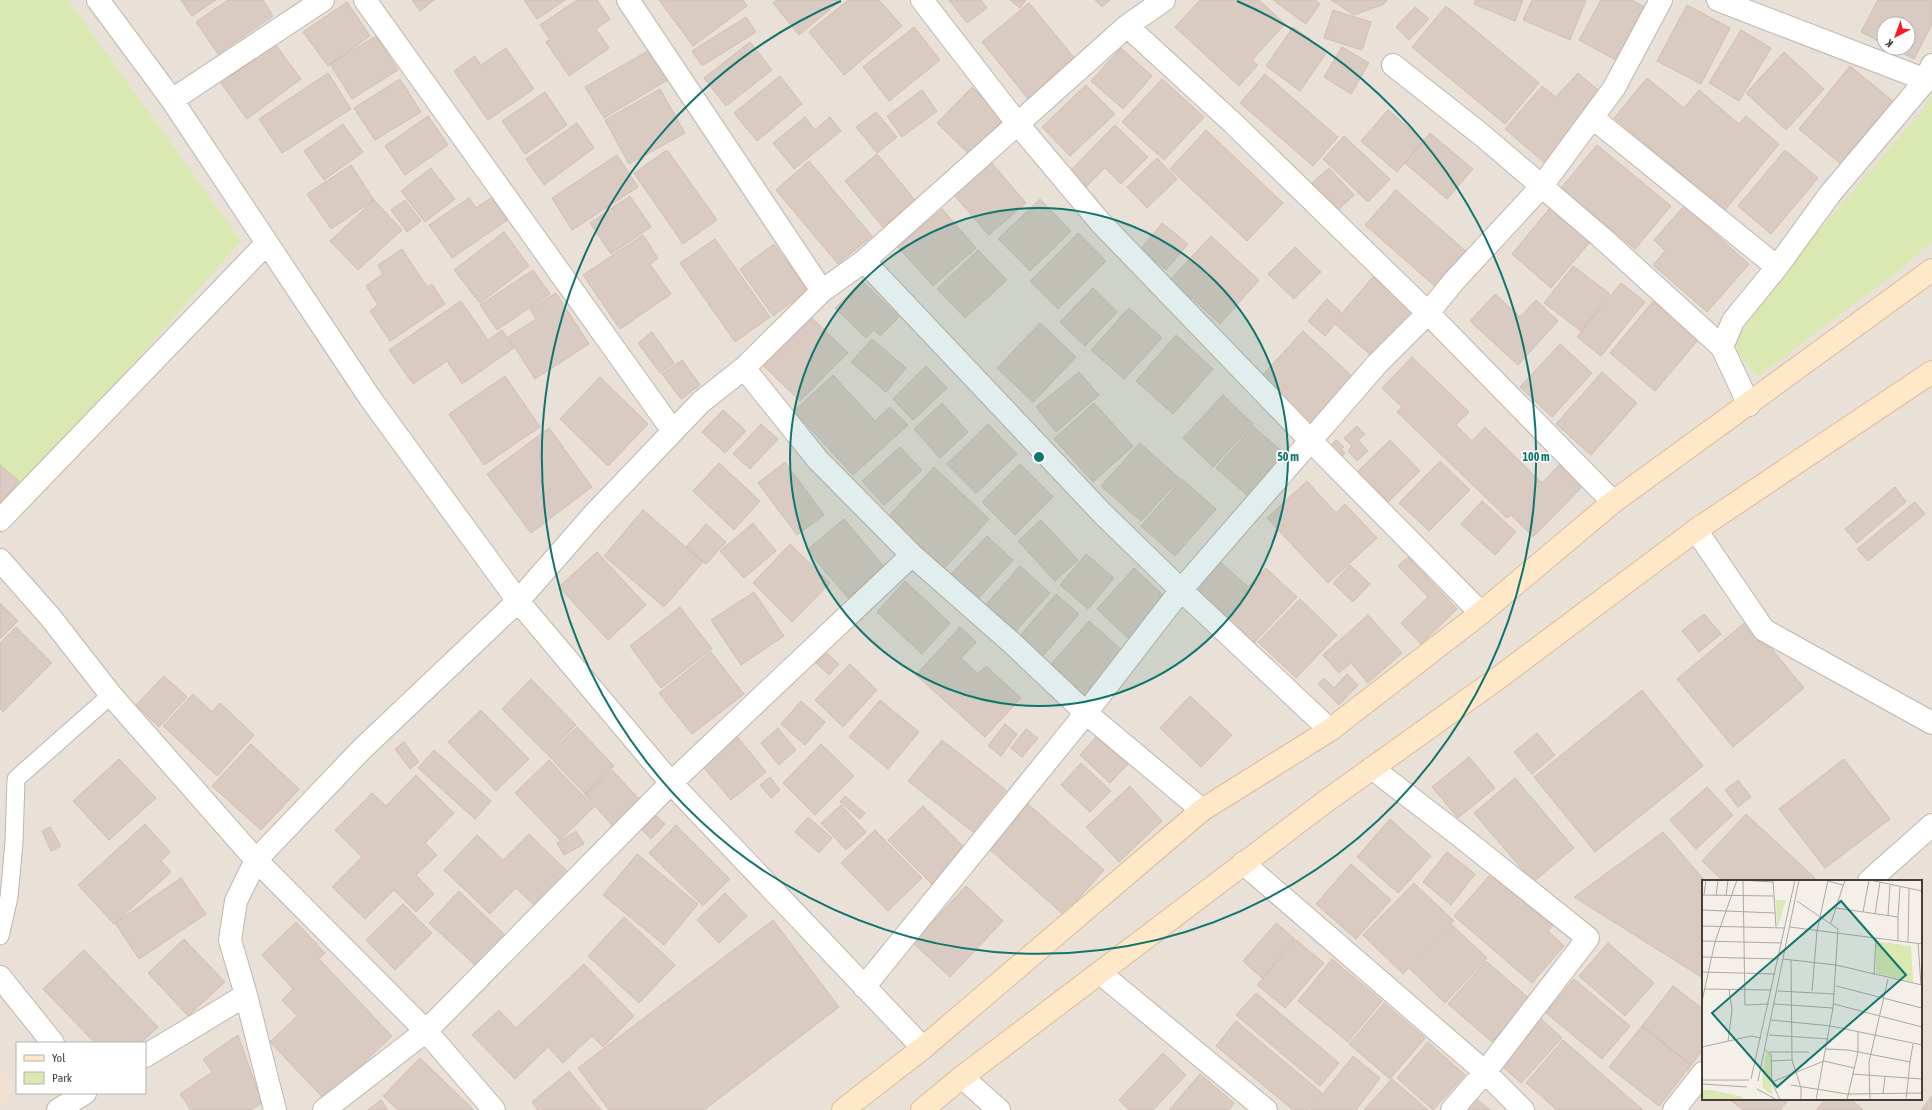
<svg xmlns="http://www.w3.org/2000/svg" width="1932" height="1110" font-family="'Asap Condensed',sans-serif">
	<style>
		.residential { fill: #e9e0d7; fill-rule: evenodd }
		.education { fill: #eee1d2 }
		.green { fill: #dae9b1 }
		.building { fill: #d9cbc1; stroke: #d1bfb1 }
		.lines { fill: none; stroke-linecap: round; stroke-linejoin: round }
		.service-casing { stroke: #c0b5ab; stroke-width: 19 }
		.minor-casing { stroke: #c0b5ab; stroke-width: 24 }
		.tertiary-casing { stroke: #c0b5ab; stroke-width: 24 }
		.secondary-casing { stroke: #d8bd9a; stroke-width: 24 }
		.service { stroke: #fff; stroke-width: 17 }
		.minor { stroke: #fff; stroke-width: 22 }
		.tertiary { stroke: #fff; stroke-width: 22 }
		.secondary { stroke: #ffe8c8; stroke-width: 22 }
		.ring { fill: none; stroke: #0f766e; stroke-width: 2 }
		.inset-road { fill: none; stroke: #afa8a2; stroke-width: 1 }
		.view { fill: #0f766e; fill-opacity: 0.15; stroke: #0f766e; stroke-width: 2 }
		.inset-edge { fill: none; stroke: #483e37; stroke-width: 2 }
		.centre { fill: #0f766e; stroke: #fff; stroke-width: 2 }
		.ring-label { font-size: 12px; text-anchor: middle; font-weight: bold; fill: #0f766e; stroke: #fff; stroke-width: 3.5; stroke-linejoin: round; paint-order: stroke }
	</style>
	<rect width="100%" height="100%" fill="#f4efe9"/>
	<path class="residential" d="M0,0H1932V1110H0ZM1884,24H1908V48H1884ZM1703,881H1921V1099H1703ZM17,1043H145V1093H17Z"/>
	<path class="education" d="M0,1063L15,1089L5,1104L0,1108Z"/>
	<path class="green" d="M0,0H68L241,241L2,513L0,510Z
		M1932,92V241L1900,270L1757,377L1732,344L1815,235L1923,110Z"/>
	<path class="building" d="M181,0H216L192,16Z
		M228,0H263L273,16L218,54L196,22Z
		M412,0H434L420,11Z
		M524,0H565L537,19Z
		M577,0H597L610,19L596,29L609,48L569,76L546,42L550,40L540,25Z
		M659,0H743L747,6L693,46Z
		M777,0H841L799,35L773,3Z
		M848,0H879L902,26L844,75L809,32Z
		M949,0H981L987,8L967,23Z
		M1010,0H1026L1020,8Z
		M1095,0H1110L1102,7Z
		M1200,0H1259L1285,24L1252,60L1258,65L1239,86L1175,27Z
		M1273,0H1315L1320,4L1306,24Z
		M1331,0H1387L1384,4L1354,15Z
		M1476,0H1523L1515,21L1474,4Z
		M1532,0H1586L1570,40L1523,20Z
		M1601,0H1632L1646,8L1616,60L1579,40Z
		M1878,0H1932V24L1914,59L1893,48H1908V24H1884V44L1861,32Z
		M347,2L370,36L328,66L303,32Z
		M1029,3L1077,61L1029,100L982,42Z
		M1687,5L1730,28L1701,84L1657,61Z
		M1446,6L1539,83L1505,124L1412,47Z
		M1415,7L1429,19L1409,40L1396,27Z
		M1333,10L1371,22L1362,50L1324,38Z
		M746,17L756,32L702,66L692,51Z
		M914,27L940,60L889,101L863,67Z
		M1293,27L1327,52L1300,91L1266,66Z
		M1741,30L1771,48L1739,101L1709,83Z
		M376,36L398,70L352,99L330,64Z
		M750,42L772,70L726,106L704,78Z
		M275,44L301,79L247,119L221,83Z
		M1342,47L1369,63L1351,94L1324,77Z
		M506,48L534,89L488,120L454,71L475,56L481,65Z
		M653,48L671,78L604,118L585,87Z
		M1121,48L1152,76L1123,109L1091,81Z
		M1784,52L1824,89L1786,130L1746,93Z
		M1850,66L1894,102L1842,165L1799,129Z
		M328,73L351,109L282,153L259,119Z
		M1578,73L1603,94L1547,165L1505,129L1542,86L1556,97Z
		M1265,74L1338,137L1313,166L1240,103Z
		M780,76L802,104L757,141L734,113Z
		M1647,78L1684,108L1699,90L1739,124L1746,116L1779,144L1725,210L1614,118Z
		M400,79L421,112L375,140L354,108Z
		M1162,79L1204,117L1164,160L1122,122Z
		M1086,85L1115,114L1070,156L1042,127Z
		M972,87L1004,119L969,154L937,123Z
		M660,89L685,133L629,164L605,120Z
		M922,90L937,111L902,137L887,116Z
		M545,92L567,125L525,154L502,121Z
		M1388,110L1424,141L1397,172L1361,141Z
		M876,112L897,137L877,153L856,127Z
		M428,116L448,145L405,175L385,146Z
		M805,117L815,130L830,117L841,131L794,169L773,143Z
		M577,123L594,148L544,185L526,159Z
		M343,124L363,152L324,180L304,151Z
		M1115,125L1148,157L1121,184L1105,168L1083,190L1067,174Z
		M1206,130L1283,203L1247,241L1170,169Z
		M1430,133L1473,169L1447,199L1405,163Z
		M1344,136L1390,179L1368,202L1323,159Z
		M1597,145L1671,206L1635,249L1561,188Z
		M667,150L717,220L683,244L634,173Z
		M1785,150L1818,178L1771,234L1738,206Z
		M877,154L915,200L883,227L845,181Z
		M617,155L638,187L572,230L552,198Z
		M1157,158L1177,179L1147,208L1127,187Z
		M809,161L872,236L838,264L776,190Z
		M991,162L1026,203L989,235L953,194Z
		M351,165L374,200L331,229L307,194Z
		M431,168L455,199L425,222L401,191Z
		M1329,168L1354,195L1337,211L1311,184Z
		M1396,190L1468,253L1437,288L1365,225Z
		M494,196L509,219L452,258L429,225L469,198L476,208Z
		M630,196L651,227L611,254L590,223Z
		M1040,199L1071,231L1030,271L998,239Z
		M374,200L402,230L358,270L330,241Z
		M405,200L421,221L407,232L391,210Z
		M1684,206L1749,264L1707,312L1653,265L1665,251L1654,240Z
		M1550,208L1590,242L1551,288L1512,254Z
		M942,209L976,248L933,286L898,247Z
		M1162,223L1188,244L1166,270L1141,249Z
		M504,232L529,266L480,303L454,270Z
		M1078,233L1106,261L1058,309L1030,281Z
		M643,235L658,258L650,264L671,294L620,329L583,275Z
		M1211,236L1259,280L1220,324L1171,279Z
		M715,239L770,317L735,342L680,263Z
		M774,244L808,290L773,316L740,269Z
		M1295,247L1321,272L1294,299L1268,274Z
		M402,249L427,287L432,284L445,304L390,341L370,311L378,305L366,286L383,274L378,265Z
		M978,250L1007,280L965,318L937,289Z
		M1573,266L1610,294L1581,331L1544,303Z
		M533,270L550,294L497,330L480,305Z
		M1373,277L1413,312L1373,357L1335,324L1325,336L1308,321L1327,299L1342,313Z
		M862,281L899,317L880,336L874,330L866,338L835,308Z
		M1621,283L1645,302L1601,356L1577,337Z
		M1093,288L1117,312L1085,346L1060,322Z
		M556,293L589,344L535,379L508,337L536,319L530,309Z
		M1495,294L1520,317L1536,300L1558,321L1518,365L1470,321Z
		M1659,294L1704,333L1655,391L1610,353Z
		M461,301L488,340L502,330L514,348L462,384L447,361L413,384L389,350Z
		M1129,308L1162,338L1124,379L1091,350Z
		M810,316L848,353L800,401L763,365Z
		M1040,323L1076,357L1033,402L997,368Z
		M1303,331L1355,379L1311,427L1259,379Z
		M652,332L674,363L660,373L638,343Z
		M1176,335L1213,369L1173,414L1136,381Z
		M872,339L906,368L886,392L851,362Z
		M1560,344L1592,373L1552,417L1520,387Z
		M1412,357L1469,412L1456,425L1472,441L1485,427L1542,483L1561,463L1584,485L1533,537L1511,515L1507,518L1397,412L1402,407L1382,388Z
		M682,360L700,385L681,399L662,374Z
		M926,366L947,388L913,420L893,399Z
		M1079,372L1099,395L1056,432L1036,407Z
		M1602,372L1637,403L1591,455L1556,424Z
		M833,375L875,421L890,407L908,425L853,475L794,411Z
		M505,376L540,427L484,465L449,414Z
		M600,377L648,424L608,466L560,419Z
		M1223,395L1253,424L1213,467L1183,438Z
		M942,403L968,432L940,458L914,429Z
		M1094,403L1133,446L1093,482L1054,439Z
		M723,410L746,431L725,453L702,432Z
		M761,424L778,439L750,469L733,454Z
		M988,424L1017,454L976,493L947,464Z
		M1253,426L1287,456L1250,498L1216,468Z
		M1357,426L1365,434L1358,440L1368,451L1357,461L1348,451L1352,446L1344,438Z
		M549,428L592,487L531,533L487,474Z
		M1336,440L1344,447L1341,449L1345,453L1337,462L1327,450Z
		M1390,440L1420,471L1382,508L1352,477Z
		M1140,443L1180,479L1141,521L1101,486Z
		M900,447L922,470L884,505L862,481Z
		M1440,461L1470,490L1429,531L1399,503Z
		M785,462L824,515L797,535L758,483Z
		M719,463L760,501L734,530L693,491Z
		M1020,464L1053,497L1015,535L982,502Z
		M0,465L19,481L2,502L0,501Z
		M934,467L989,519L942,571L886,519Z
		M1182,479L1216,509L1175,556L1141,526Z
		M1307,481L1336,513L1345,504L1377,538L1328,583L1267,518Z
		M1895,487L1906,502L1857,543L1845,529Z
		M1482,501L1516,532L1495,555L1461,524Z
		M1915,502L1925,514L1868,561L1857,549Z
		M643,510L703,562L664,607L604,556Z
		M844,519L884,567L848,598L807,550Z
		M1041,520L1078,560L1055,581L1018,541Z
		M753,523L776,551L744,578L720,551Z
		M706,524L726,542L706,564L686,547Z
		M987,536L1013,560L978,599L951,574Z
		M790,544L830,583L792,622L753,583Z
		M597,552L646,605L608,640L559,587Z
		M1086,554L1114,578L1088,609L1060,585Z
		M1408,557L1457,609L1421,644L1401,623L1428,597L1398,566Z
		M1216,558L1248,587L1266,568L1297,597L1252,645L1190,586Z
		M1350,565L1370,584L1353,602L1333,583Z
		M1020,566L1050,593L1014,633L984,607Z
		M1134,568L1166,598L1129,639L1097,609Z
		M905,581L950,623L922,654L877,612Z
		M754,592L784,636L741,665L711,620Z
		M1056,594L1079,614L1042,657L1019,637Z
		M1300,599L1337,635L1296,678L1258,642Z
		M0,603L18,621L0,639Z
		M680,607L712,649L661,688L630,646Z
		M1704,614L1721,634L1699,652L1682,631Z
		M1368,615L1402,653L1368,683L1351,663L1339,673L1323,655Z
		M1748,620L1804,688L1733,747L1677,679Z
		M1089,621L1123,651L1081,698L1048,668Z
		M16,627L52,663L3,712L0,709V643Z
		M960,627L976,642L961,658L978,674L986,666L1021,698L985,737L916,675Z
		M824,651L839,664L829,675L815,662Z
		M711,652L744,694L692,734L659,693Z
		M850,664L877,690L843,727L815,700Z
		M1347,674L1358,685L1339,705L1318,684L1324,678L1334,688Z
		M164,676L187,697L159,727L136,705Z
		M531,679L576,725L547,754L502,709Z
		M1642,690L1703,766L1595,852L1534,777Z
		M193,694L212,712L220,703L254,735L217,776L163,726Z
		M1190,696L1232,735L1201,767L1160,728Z
		M880,700L919,732L888,769L849,737Z
		M801,701L825,722L805,745L781,724Z
		M481,710L529,759L496,791L448,742Z
		M1005,724L1017,734L1001,756L988,746Z
		M577,727L614,766L585,794L548,755Z
		M778,728L796,750L779,765L761,743Z
		M1026,729L1038,738L1022,757L1011,748Z
		M1537,733L1555,755L1532,774L1514,752Z
		M736,735L766,772L731,800L701,764Z
		M1097,736L1128,764L1110,783L1080,755Z
		M942,740L1006,790L973,832L908,781Z
		M404,742L419,762L410,769L395,749Z
		M251,744L299,789L261,830L212,786Z
		M821,744L854,776L815,815L783,783Z
		M434,750L491,801L475,819L418,768Z
		M1469,757L1495,788L1458,818L1432,787Z
		M119,759L156,798L109,840L73,801Z
		M1844,759L1890,819L1825,868L1779,809Z
		M549,760L594,807L560,840L515,793Z
		M1081,763L1111,791L1090,812L1061,785Z
		M612,770L641,801L613,826L585,795Z
		M416,775L454,813L425,843L437,855L416,875L434,894L416,912L394,890L365,919L332,887L362,857L335,830L372,793L386,806Z
		M770,777L780,790L771,798L760,785Z
		M1515,778L1574,848L1533,882L1474,813Z
		M1738,780L1751,797L1738,807L1725,790Z
		M1130,786L1162,821L1119,862L1086,827Z
		M1707,787L1733,815L1696,849L1670,820Z
		M845,796L865,813L860,819L840,802Z
		M1028,804L1104,870L1064,915L989,849Z
		M841,805L866,832L846,850L821,823Z
		M923,806L967,850L932,884L888,840Z
		M1746,814L1815,878L1812,881H1723L1702,861Z
		M655,815L665,824L651,839L642,830Z
		M808,817L832,838L819,853L795,832Z
		M1390,819L1431,856L1398,893L1357,857Z
		M145,824L170,852L161,861L171,872L114,924L78,885Z
		M676,825L730,879L703,906L649,853Z
		M50,827L61,846L51,851L42,831Z
		M875,830L922,878L888,911L841,863Z
		M576,831L584,844L564,855L557,843Z
		M1663,832L1705,881H1703V978L1574,897Z
		M529,834L569,873L536,907L516,888L490,914L444,870L477,835L503,860Z
		M1447,852L1475,874L1451,905L1423,882Z
		M637,854L698,904L664,945L603,895Z
		M1351,864L1391,900L1356,939L1316,904Z
		M1496,868L1557,921L1548,931L1564,946L1532,983L1454,916Z
		M181,878L206,914L139,959L115,923Z
		M1414,883L1454,921L1403,974L1363,935Z
		M966,886L1003,921L950,977L913,943Z
		M459,891L505,935L476,966L429,923Z
		M725,893L747,916L719,943L697,920Z
		M403,904L432,933L395,970L366,940Z
		M624,917L675,965L639,1003L588,956Z
		M773,920L839,1007L704,1110H609L578,1068Z
		M296,922L325,953L319,959L392,1036L325,1100L270,1042L297,1016L282,1000L293,989L262,955Z
		M1276,923L1295,939L1262,978L1243,961Z
		M1452,925L1487,958L1445,1003L1410,969Z
		M184,939L225,982L188,1016L148,973Z
		M1296,940L1324,963L1285,1008L1257,985Z
		M1608,943L1654,983L1625,1016L1579,976Z
		M84,950L158,1027L141,1043H95L43,989Z
		M1332,959L1382,1001L1348,1042L1298,1001Z
		M1486,961L1530,999L1492,1042L1448,1004Z
		M584,964L634,1016L603,1047L592,1036L563,1063L548,1047L515,1079L472,1035L499,1010L516,1028Z
		M1574,979L1630,1026L1602,1059L1546,1013Z
		M1673,986L1703,1009V1050L1691,1065L1642,1026Z
		M1256,993L1339,1063L1320,1086L1236,1015Z
		M1384,1003L1425,1038L1390,1079L1349,1044Z
		M1537,1015L1562,1038L1521,1083L1495,1060Z
		M1236,1021L1322,1093L1308,1110H1293L1216,1046Z
		M1642,1026L1691,1065L1659,1106L1609,1067Z
		M238,1035L262,1103L251,1110H191L180,1094L212,1072L203,1059Z
		M1563,1040L1643,1110H1557L1526,1083Z
		M1428,1042L1465,1075L1433,1110L1397,1078Z
		M1163,1053L1186,1075L1153,1110H1129L1119,1100Z
		M1353,1056L1380,1078L1356,1110H1310Z
		M420,1058L474,1110H398L383,1096Z
		M569,1071L601,1110H538L532,1102Z
		M1200,1074L1234,1103L1229,1110H1169Z
		M1392,1079L1428,1110H1364Z
		M1932,1096V1110H1921Z
		M1729,1099H1789L1780,1110H1743Z
		M1826,1099H1851L1863,1110H1816Z
		M381,1100L388,1110H368Z
		M1478,1100L1490,1110H1469Z"/>
	<g class="lines">
		<g class="service-casing">
			<path id="service" d="M0,936L9,897L14,843L16,779L111,695"/>
		</g>
		<g class="minor-casing">
			<path id="minor" d="M98,0L172,100L370,398L518,601L671,783L923,1048
				M365,0L673,431
				M628,0L822,291
				M1164,0L1127,26L864,261L1102,513L1181,590L1330,730
				M1718,0L1926,80
				M1127,26L1234,124L1428,313L1613,502
				M1393,65L1483,136L1601,237L1722,347
				M172,100L323,0
				M1593,118L1777,267
				M744,368L818,460L912,555L1012,643L1086,713L1202,810
				M1749,405L1722,347L1733,321L1777,267L1830,194L1926,80L1932,65
				M0,520L267,243
				M1696,530L1764,630L1932,723
				M0,560L51,618L111,695L256,860L426,1031L494,1110
				M1372,768L1459,835L1588,938L1485,1072L1452,1110
				M1243,863L1485,1072L1523,1110
				M1869,881L1932,825
				M1100,973L1266,1110
				M0,977L53,1043
				M864,987L1086,713L1181,590L1377,364L1428,313L1454,281L1541,187L1614,88L1661,0
				M145,1056L246,995
				M962,1077L999,1110
				M58,1110L85,1093
				M275,1110L246,995L230,940L236,901L256,860L361,750L518,601L595,513L701,402L744,368L822,291L864,261
				M324,1110L426,1031L671,783L912,555
				M1674,1110L1703,1073"/>
		</g>
		<g class="tertiary-casing">
			<path id="tertiary" d="M922,0L1017,123L1100,222L1311,441L1481,613"/>
		</g>
		<g class="secondary-casing">
			<path id="secondary" d="M843,1110L923,1048L1202,810L1330,730L1481,613L1613,502L1932,270
				M922,1110L962,1077L1325,802L1501,676L1696,530L1932,372"/>
		</g>
		<use href="#service" class="service"/>
		<use href="#minor" class="minor"/>
		<use href="#tertiary" class="tertiary"/>
		<use href="#secondary" class="secondary"/>
	</g>
	<circle cx="1039" cy="457" r="249" fill="#0f766e" fill-opacity=".12"/>
	<g class="ring">
		<circle cx="1039" cy="457" r="249"/>
		<path d="M1237 1A497 497 0 1 1 841 1"/>
	</g>
	<g transform="translate(1702 880)">
		<rect width="220" height="220" fill="#f4efe9"/>
		<path d="M74,20H84L76,46H75ZM174,61L209,66L211,102L174,93ZM64,172L68,173L70,215L61,208L60,198ZM0,210H10L41,217L40,220H0Z" fill="#dae9b1"/>
		<path class="inset-road" d="M38,0L71,2M41,0L43,125L67,124M71,0L74,47M168,0L220,11M126,1L141,5M0,15L71,16M2,15L4,0M14,16L16,0M24,16L26,0M95,21L136,49L131,128M134,28L196,37V61M0,30L73,33M161,32L167,0M173,34L178,2M186,36L188,5M196,37L198,7M129,43L143,0M0,46L83,48M88,47L220,64M0,61L80,63M206,62L207,9M216,63L219,105M0,77L77,79M81,79L134,85L220,105M89,80L90,180L99,208V220M0,92L73,94M172,95L174,58M134,106L220,128M3,109L69,110M76,111L133,114M110,111L115,51L126,0M0,121L13,62L35,0M72,124L131,128L114,220M132,124L220,147M69,140L129,146L220,165M67,155L127,159M26,161L30,130L27,110M0,167L49,156L59,158M124,169L146,170L208,182L204,220M63,170L69,174L70,202L78,220M68,172H107M69,181L90,180M208,182L211,164M150,194L220,199M49,199L93,0M0,200H47M56,201L97,0M70,202L122,181L152,188M0,204L45,207M89,205L145,214L220,213M55,209L75,220M181,214L183,197M145,220L156,172V152M168,220L167,182L186,99"/>
		<path class="view" d="M139,21L204,95L75,207L10,133Z"/>
		<rect width="220" height="220" class="inset-edge"/>
	</g>
	<circle cx="1039" cy="457" r="6" class="centre"/>
	<g class="ring-label">
		<text x="1288" y="461">50 m</text>
		<text x="1536" y="461">100 m</text>
	</g>
	<rect x="16" y="1042" width="130" height="52" fill="#ffffff" stroke="#b6b2af"/>
	<rect x="24" y="1055" width="20" height="6" fill="#ffe8c8" stroke="#b6b2af"/>
	<text x="52" y="1062" font-size="12" fill="#483e37">Yol</text>
	<rect x="24" y="1072" width="20" height="12" fill="#dae9b1" stroke="#b6b2af"/>
	<text x="52" y="1082" font-size="12" fill="#483e37">Park</text>
	<g transform="translate(1896 36) rotate(221)"><circle r="19" fill="#ffffff" stroke="#b6b2af"/>
	<path d="M0-3L7 15L0 10L-7 15Z" fill="#fc181e"/>
	<text y="-6" font-size="11" font-weight="bold" text-anchor="middle" fill="#483e37">K</text>
	</g>
</svg>
